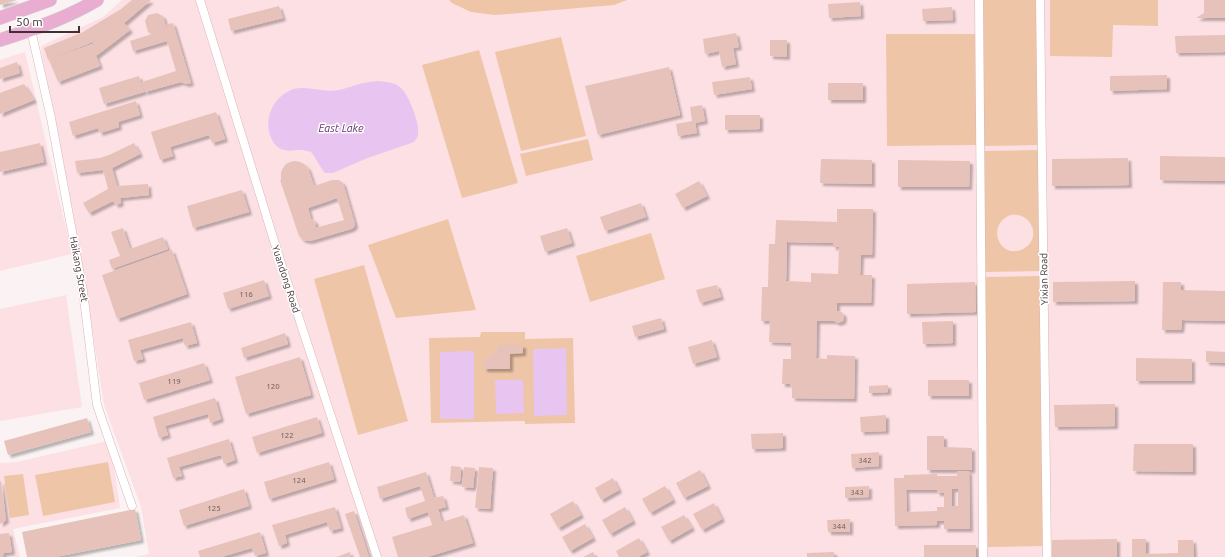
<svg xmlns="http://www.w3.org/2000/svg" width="1225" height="557" font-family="Ubuntu,sans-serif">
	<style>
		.built { fill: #fde0e3 }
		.green { fill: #eec5a6; fill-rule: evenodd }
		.water { fill: #e8c4f1 }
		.building { fill: #e7c2ba; fill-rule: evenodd; filter: url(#shadow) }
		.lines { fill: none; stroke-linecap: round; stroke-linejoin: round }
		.minor-casing { stroke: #dab5ba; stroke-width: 9 }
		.primary-casing { stroke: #d5d1d2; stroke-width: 14 }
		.minor { stroke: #fff; stroke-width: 8 }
		.primary { stroke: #eaadd2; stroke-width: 13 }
		.labels { text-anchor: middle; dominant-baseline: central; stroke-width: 3; stroke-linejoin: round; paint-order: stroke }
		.number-label { font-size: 8px; fill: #695454 }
		.street-label { font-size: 10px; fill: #3f3032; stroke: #fff }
		.water-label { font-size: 11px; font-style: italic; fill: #62366c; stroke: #fff }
	</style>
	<defs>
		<filter id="shadow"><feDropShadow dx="3" dy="3" stdDeviation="1" flood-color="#0004"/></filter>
	</defs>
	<rect width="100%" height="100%" fill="#faf2f3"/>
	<path class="built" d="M122,0H1225V557H136L149,554L141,507L104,405L90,315L45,82L41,46L103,17Z
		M25,52L72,254L0,271V60Z
		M66,295L82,407L0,421V309Z
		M107,441L113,461L120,508L13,529L20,557H0V463L17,462Z"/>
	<path class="green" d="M449,0H627L614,5L495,15L471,12L452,3Z
		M981,0H1037L1040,145L982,146Z
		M1050,0H1158V26L1113,25L1112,57L1050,56Z
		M886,34H976L977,145L887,146Z
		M561,37L586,136L521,151L495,52Z
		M479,50L518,183L462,198L422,65Z
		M588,139L593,160L526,176L520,154Z
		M1040,150L1041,271L983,272L982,151ZM1010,215C1033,211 1043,241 1021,250C999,258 986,226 1010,215Z
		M448,219L476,310L396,318L368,245Z
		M651,233L665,279L590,302L576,256Z
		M364,265L408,421L358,435L314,279Z
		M1040,276L1043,546L988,547L984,277Z
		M481,332H525V339L573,338L575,423L525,424V421L431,423L429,338L480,337Z
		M108,462L115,502L43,516L35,475Z
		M23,474L29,515L10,518L4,476Z"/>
	<path class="water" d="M378,81C386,82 395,82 401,88C409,95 420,124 418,134C418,137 416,139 414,142L365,159L333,173H325C319,166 316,158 311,152C308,151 304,150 302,150C294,150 288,152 281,149C275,146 272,141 270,135C264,117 274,97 291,90C300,86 313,89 321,90C338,93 348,87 363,83C368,82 373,82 378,81Z
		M566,348L567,415L534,416L533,349Z
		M474,351V419H440V352Z
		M495,380H523L524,413L496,414Z"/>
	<path class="building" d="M0,0H17L0,5Z
		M132,0H151L124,23L130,30L96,56L100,66L58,82L49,60L92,44L95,41L48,60L44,48L83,32L121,9Z
		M1204,0H1225V18H1196L1204,13Z
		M860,2L861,16L829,18L828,4Z
		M279,6L283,18L231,31L228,19Z
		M952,7L953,20L923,21L922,9Z
		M157,13L163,16L166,27L168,24L173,23L191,83L186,84L181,82L145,92L142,82L176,71L167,41L133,51L130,41L152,34L148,32L145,21L148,15Z
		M736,33L739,47L733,48L736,64L722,67L719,51L705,54L703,39Z
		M1225,35V52L1176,53L1175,36Z
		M770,40H787V57L770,56Z
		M17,62L20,73L0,79V68Z
		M669,67L680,115L598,135L585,86Z
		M1167,75V89L1110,91V76Z
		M139,76L144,92L104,104L99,88Z
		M750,77L752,89L714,95L712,82Z
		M828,83H863V100H828Z
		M24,84L34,100L0,114V93Z
		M136,101L140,115L118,122L119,127L100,133L98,128L73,136L69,122Z
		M702,105L705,121L695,123L697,133L678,136L676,124L692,121L690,107Z
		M216,112L225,139L212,143L209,135L170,147L173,156L160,160L151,132Z
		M725,115H760V129L725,130Z
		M40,143L44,162L0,172V152Z
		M134,143L140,154L112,168L117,186L148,184L149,195L120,198L121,203L116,205L113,201L89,213L83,203L108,189L103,170L77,173L75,161L100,158L109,155Z
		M1160,156L1225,157V181L1160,180Z
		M1128,158L1129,185L1052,186V159Z
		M821,159L872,160V184L820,183Z
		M898,160L970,161L969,187H898Z
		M295,161L300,162L304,164L308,168L314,186L332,180H339L343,183L355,224L354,227L351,229L310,241L303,240L299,236L280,180H281V172L283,168L286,164L290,162ZM337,198L344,220L315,228L316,223L313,219H311L308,208Z
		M699,181L707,196L683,208L675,194Z
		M242,190L249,212L193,228L187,206Z
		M641,203L646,217L605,231L600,217Z
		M837,209H873L872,255H861L860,275H872L871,303H837V311L842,312L844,316L843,321L838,323L834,321H817L816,358L827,359V355L855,356L854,399L792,398V387H790V384H782L783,359H791V343L769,342L770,321H761L762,287H768L769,244H775L776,220L837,222ZM787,242L833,243V247H839L838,274L811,273V282L786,281Z
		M123,228L130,249L163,237L168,249L112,269L109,260L120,256L111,232Z
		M567,228L572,243L545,252L540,236Z
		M172,250L187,294L117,319L102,275Z
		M264,280L269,296L228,309L223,293Z
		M1135,281V301L1053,302V282Z
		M975,282L976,312L907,314V284Z
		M1163,282H1181V290L1225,291V321L1182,320L1181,330H1162Z
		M717,285L721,297L700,303L696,290Z
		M661,318L664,329L635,337L632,326Z
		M953,321V343L923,344L922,322Z
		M191,322L197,343L185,346L183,338L140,350L143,359L134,361L128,340Z
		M285,333L288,344L244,358L241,348Z
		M712,340L717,357L693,364L688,347Z
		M498,345H523V353L510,354V369H484V359H488L498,349Z
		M1206,351L1225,352V363L1206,362Z
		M300,357L311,395L246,414L235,377Z
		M1136,358L1192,359V381H1136Z
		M204,363L210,380L144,400L139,383Z
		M928,380H969V396H928Z
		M888,385V392L869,393V386Z
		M215,398L221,419L210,423L208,414L165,426L168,435L159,438L153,417Z
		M1115,404V426L1055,427L1054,405Z
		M886,415V431L861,432L860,417Z
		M317,417L322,433L257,453L252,437Z
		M87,418L91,432L8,455L4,441Z
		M783,433V448L752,449L751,434Z
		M927,436H944V447L972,448V470H927Z
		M229,439L235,460L224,464L221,455L179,467L182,476L173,478L167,458Z
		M1134,444H1193V472L1133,471Z
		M879,452V466L852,468L851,454Z
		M329,462L334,479L269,499L264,482Z
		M451,466L461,467L460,482L450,481Z
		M464,467L475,468L473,488L462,487Z
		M479,467L493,468L490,509L475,508Z
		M700,470L708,486L684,498L676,483Z
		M957,471H969L970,529H944V521H937V525L895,526L894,478H904V475L937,474V476H957ZM952,489H958V506H952ZM906,490H937V493H944V507H937V511L907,512Z
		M426,472L434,498L443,496L446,507L438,509L442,522L464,515L473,543L427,557H398L392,537L432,525L428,512L408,519L405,508L425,501L420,486L380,499L377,487Z
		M613,478L619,490L601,500L595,488Z
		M0,481H1L6,520L0,524Z
		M665,486L673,500L650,513L642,499Z
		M869,486V497L845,498V487Z
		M244,489L249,506L184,526L179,510Z
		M573,501L581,515L558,528L550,514Z
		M714,503L722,519L702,530L693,514Z
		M335,507L341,528L330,531L327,522L285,535L287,543L279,546L272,525Z
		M625,507L633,521L610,534L602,520Z
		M135,509L141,540L55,557H27L22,532Z
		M354,511L369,557H360L345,514Z
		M684,515L692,528L669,541L661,527Z
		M850,519V532H828L827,520Z
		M585,524L593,538L570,551L562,537Z
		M260,532L266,553L255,556L252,548L221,557H200L198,551Z
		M9,533L12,552L3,553V557H0V534Z
		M639,538L647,552L638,557H619L616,551Z
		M1117,539V557H1052V540Z
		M1132,539H1146V554L1178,553V540H1193L1194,557H1132Z
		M924,545H976V557H924Z
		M350,552L351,557H336Z
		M593,552L595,557H583Z
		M834,552V557H807V553Z"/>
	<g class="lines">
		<g class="minor-casing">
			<path id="minor" d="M200,0L280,260L377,557
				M979,0L982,355L983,557
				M1040,0L1047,557
				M31,30L51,118L83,291L97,405L132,506"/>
		</g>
		<g class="primary-casing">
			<path id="primary" d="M0,18L50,0
				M0,40C34,29 67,18 97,0"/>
		</g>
		<use href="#minor" class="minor"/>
		<use href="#primary" class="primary"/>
	</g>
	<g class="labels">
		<g class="number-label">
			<text x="246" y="294">116</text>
			<text x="174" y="381">119</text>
			<text x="273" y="386">120</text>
			<text x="287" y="435">122</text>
			<text x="865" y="460">342</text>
			<text x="299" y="480">124</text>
			<text x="857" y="492">343</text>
			<text x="214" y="508">125</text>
			<text x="839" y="526">344</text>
		</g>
		<g class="street-label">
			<text transform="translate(79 269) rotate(80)">Haikang Street</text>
			<text transform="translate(286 279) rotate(72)">Yuandong Road</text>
			<text transform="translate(1044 279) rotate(-91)">Yixian Road</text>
		</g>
		<g class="water-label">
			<text x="341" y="128">East Lake</text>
		</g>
	</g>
	<path d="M10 26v6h69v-6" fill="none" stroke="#3f3032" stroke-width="2"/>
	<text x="16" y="26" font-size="12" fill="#3f3032" stroke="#ffffff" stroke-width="3" paint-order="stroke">50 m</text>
</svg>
